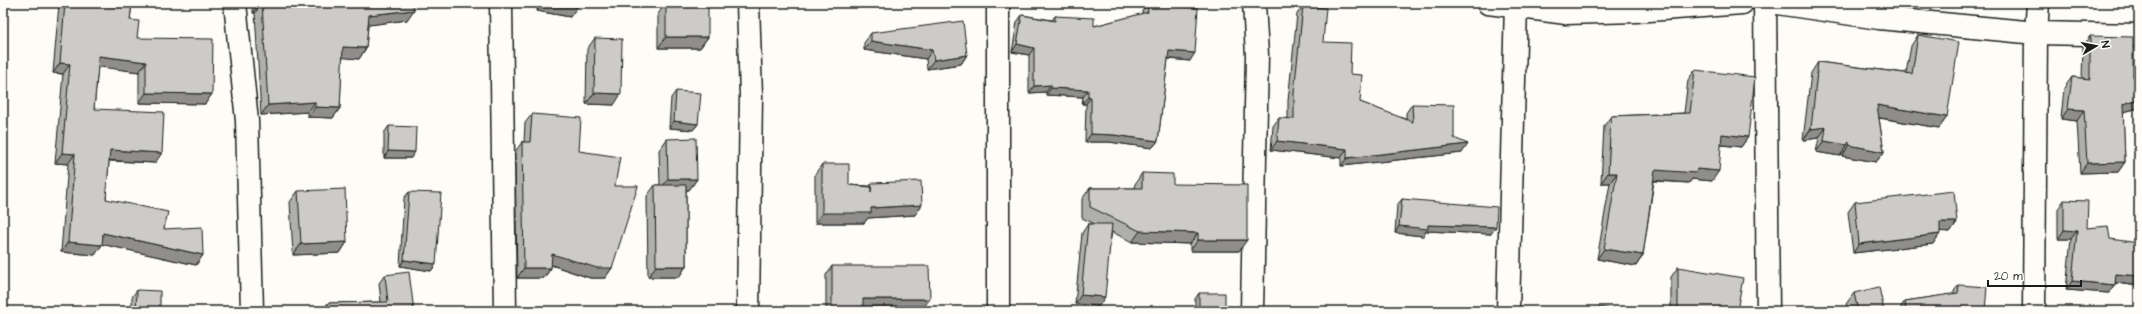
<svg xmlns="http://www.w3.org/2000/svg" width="2142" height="314" font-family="'Architects Daughter',sans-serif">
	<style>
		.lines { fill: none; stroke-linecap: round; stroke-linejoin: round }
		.minor-casing { stroke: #1c1c1c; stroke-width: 25 }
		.minor { stroke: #fdfcf7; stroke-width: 22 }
		.wall { fill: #afafac; stroke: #1c1c1c }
		.shaded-wall { fill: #8f8e8c; stroke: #1c1c1c }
		.building { fill: #cccbc8; stroke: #1c1c1c }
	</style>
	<rect width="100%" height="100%" fill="#fdfcf7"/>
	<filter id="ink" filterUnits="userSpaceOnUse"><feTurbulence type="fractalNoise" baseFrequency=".025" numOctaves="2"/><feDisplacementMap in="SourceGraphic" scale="8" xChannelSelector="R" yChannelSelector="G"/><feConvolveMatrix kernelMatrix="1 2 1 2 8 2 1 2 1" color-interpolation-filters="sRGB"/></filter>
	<g filter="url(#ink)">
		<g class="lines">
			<g class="minor-casing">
				<path id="minor" d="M235,3L247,121L252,311
					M501,3L505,311
					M748,3L751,96L748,311
					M998,3V311
					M1488,3L1566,13L1636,11L1742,3
					M1765,3L1768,311
					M1777,3L1879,18L2036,33L2139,35
					M1252,311L1257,55L1254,3
					M1508,311L1516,3
					M2034,311L2036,33L2038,3"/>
			</g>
			<use href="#minor" class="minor"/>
		</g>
		<path class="wall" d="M53,3H132L130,20L137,38L212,94L205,104L139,103V72L98,66L94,109L155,163L109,161L106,199L164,229L203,255L196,265L102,244L95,255L61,252L68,164L55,163L63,74L53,73L59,4H53Z
			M253,3H413L407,20L368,25L366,48L359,59L342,57L340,108L333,118L308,117V112L261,115L255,13H253Z
			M538,3H579L570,17L537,11Z
			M666,3L708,37L700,48H658V14Z
			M1147,4L1190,61L1168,59L1158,141L1152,148L1109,142H1085L1086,104H1082L1083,97L1046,95V92L1029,93V55L1012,52L1017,22L1022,15L1052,20L1055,16L1094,26L1142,14V11Z
			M1303,6L1323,42L1350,74L1360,102L1406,120V113L1412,104L1454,138L1462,153L1341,166V158L1271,150L1273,126L1279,118L1288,119V101L1297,14Z
			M871,33L967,55L961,64L927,69L926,59L864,50V43Z
			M1918,35L1947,117L1939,128L1879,118L1884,152L1876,162L1842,156L1841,153L1840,156L1816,152L1819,138L1803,140L1811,73L1818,62L1906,73L1911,46Z
			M2090,36L2133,77L2139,75V108L2123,112L2125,162L2118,172L2080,173L2077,121L2061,119L2064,88L2072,77L2082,78L2083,46Z
			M595,38L614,105L586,104L587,49Z
			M1695,70L1748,137L1741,147L1721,145L1712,181L1692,179L1689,183L1654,181L1643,255L1636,266L1597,259L1610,183H1601L1604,126L1611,116L1684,113L1688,80Z
			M676,91L698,124L693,130L669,128L671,98Z
			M532,114L579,151L615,186L612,268L605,278H590L551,265V268L544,278H517L515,152L522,142H524L525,123Z
			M389,126L411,158H384V133Z
			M667,139L697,179L689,190H686V266L679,277H648L647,196L655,185H660L659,150Z
			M822,164L849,185L870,186L872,183L915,215L868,218L864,223H815V174Z
			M1142,173L1173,184L1239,251H1190V244L1132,242L1112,232L1099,306L1075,304L1082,233L1088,224H1095L1082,218V199L1090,188H1134L1135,184Z
			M298,191L347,242L340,253L293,255L290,202Z
			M409,192L436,264L431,271L400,266L404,198Z
			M1402,199L1491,234L1426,231L1423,236L1395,233L1397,205Z
			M2064,200L2087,228L2110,239L2139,286L2115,283V285L2109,293L2066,290L2071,239H2058V209Z
			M1855,202L1957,222L1950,232L1940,231L1933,244L1853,253L1848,212Z
			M832,266L923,308H863V311H826V275Z
			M1678,267L1737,311H1671V277Z
			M385,275L414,311H322L328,303L381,302L379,283Z
			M1959,285L1985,311H1901V307L1905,301L1954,294V291Z
			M137,290L160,311H132V297Z
			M1199,293L1225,311H1195V299Z
			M1854,293L1884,311H1848L1846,304Z"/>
		<path class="shaded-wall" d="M260,3H262L255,13H253Z
			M542,3H562L578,6L570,17L537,11Z
			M414,10L407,20L362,26L369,15Z
			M666,37H708L700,48H658Z
			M871,41L932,50L926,59L864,50Z
			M1017,44L1034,48L1029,55L1012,52Z
			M343,47L366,48L359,59L335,57Z
			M1169,51L1195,53L1190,61L1164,58Z
			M967,55L961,64L927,69L934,60Z
			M99,56L146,62L139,72L92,66Z
			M60,63L70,64L63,74L53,73Z
			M1051,85L1046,92L1029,93L1034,86Z
			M1051,88L1088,90L1083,97L1046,95Z
			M146,93L212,94L205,104L139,103Z
			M594,93L621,94L614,105L586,104Z
			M1088,97H1091L1086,104H1082Z
			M2139,99V108L2116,114L2123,104Z
			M315,102L308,112L261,115L268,105Z
			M1877,105L1947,117L1939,128L1869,116Z
			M315,107L340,108L333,118L308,117Z
			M2068,109L2084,110L2077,121L2061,119Z
			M674,121L698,124L693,130L669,128Z
			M1826,127L1819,138L1803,140L1811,129Z
			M1091,134L1114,135L1158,141L1152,148L1109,142H1085Z
			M1722,134L1748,137L1741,147L1715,144Z
			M1277,141L1347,149L1341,158L1271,150Z
			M1824,141L1847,145L1840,156L1816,152Z
			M1468,144L1462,153L1341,166L1347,158Z
			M1849,145L1884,152L1876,162L1842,156Z
			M110,150L162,153L155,163L103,160Z
			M388,151L415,152L411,158H384Z
			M62,153L75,154L68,164L55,163Z
			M2125,162L2118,172L2080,173L2087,163Z
			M1697,169L1719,171L1712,181L1692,179L1689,183L1648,180L1655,170Z
			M1608,173H1617L1610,183H1601Z
			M668,179H697L689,190H660Z
			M922,205L915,215L868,218L864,223H815L822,213L871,208Z
			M1940,222H1957L1950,232L1934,231Z
			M1428,225L1496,227L1491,234L1426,231L1423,236L1395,233L1399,226Z
			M2064,230L2077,231L2071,239H2058Z
			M1140,231L1198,233L1190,244L1132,242Z
			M103,233L203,255L196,265L96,243Z
			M1940,234L1933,244L1853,253L1859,244Z
			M1198,240H1247L1239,251H1190Z
			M68,242L102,245L95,255L61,252Z
			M347,242L340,253L293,255L301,244Z
			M1604,249L1643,255L1636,266L1597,259Z
			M552,254L612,268L605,278H590L546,263Z
			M404,260L436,264L431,271L400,266Z
			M656,266H686L679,277H648Z
			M524,268H551L544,278H517Z
			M2116,274L2139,276V286L2110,282Z
			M2072,281L2115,285L2109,293L2066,290Z
			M1081,295L1105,297L1099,306L1075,304Z
			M863,299H930L923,308H857Z"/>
		<path class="building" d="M65,3H132L130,20L139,21L137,38L213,39L212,94L146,93V62L99,56L94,109L164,112L162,153L110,150L106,199L168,212L164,229L202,227L203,255L103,233L102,245L68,242L75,154L62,153L70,64L60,63Z
			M260,3H413L414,10L369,15L366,48L343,47L340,108L315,107V102L268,105L262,3Z
			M562,3H579L578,6Z
			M666,3H708V37H666Z
			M1147,4L1198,8L1195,53L1169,51L1158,141L1114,135L1091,134V97H1088V90L1051,88V85L1034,86V48L1017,44L1022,15L1055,21V16L1094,18V26L1148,12Z
			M1303,6L1326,8L1323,42L1351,43L1350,74L1362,75L1360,102L1413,122L1412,104L1454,105V138L1468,144L1347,158V149L1277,141L1279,118L1294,119V93Z
			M963,21L967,55L934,60L932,50L871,41V33Z
			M1918,35L1959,42L1947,117L1877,105L1884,152L1849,145V142L1847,145L1824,141L1826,127L1811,129L1818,62L1912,74Z
			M2090,36L2133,37V77L2139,75V99L2123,104L2125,162L2087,163L2084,110L2068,109L2072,77L2090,79Z
			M595,38L622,39L621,94L594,93Z
			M1695,70L1755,77L1748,137L1722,134L1719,171L1697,169L1696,173L1655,170L1643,255L1604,249L1617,173H1608L1611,116L1690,113Z
			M676,91L701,93L698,124L674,121Z
			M532,114L581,118L579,151L620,157L615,186H638L612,268H597L552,254L551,268H524L522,142H530Z
			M389,126L416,127L415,152L388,151Z
			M696,138L697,179H668L667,139Z
			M822,164H849V185L871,187V192L872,183L921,181L922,205L871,208V213H822Z
			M1142,173L1173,174V184L1247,185V240H1198V233L1140,231L1090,207V188H1142Z
			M655,185H686V266H656Z
			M345,189L347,242L301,244L298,191Z
			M1954,191L1957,222H1940V234L1859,244L1855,202Z
			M409,192L441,193L436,264L404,260Z
			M1402,199L1497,207L1496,227L1428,225V229L1399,226Z
			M2064,200L2088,201L2087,228L2108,226L2110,239L2139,243V276L2116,274L2115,285L2072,281L2077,231L2064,230Z
			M1088,224H1112L1105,297L1081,295Z
			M832,266H929L930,299H863V311H832Z
			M1678,267L1743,278L1737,311H1678Z
			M409,272L414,311H328V303L388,302L385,275Z
			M1959,285L1987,287L1985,311H1913L1906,310L1905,301L1958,293Z
			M1879,287L1884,311H1858L1854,293Z
			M137,290L160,291V311H136Z
			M1199,293H1225V311H1199Z
			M1599,307L1627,311H1599Z"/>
	</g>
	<rect width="2142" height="314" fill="none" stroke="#fdfcf7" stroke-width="16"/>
	<rect x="8" y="8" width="2126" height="298" fill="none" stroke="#1c1c1c" stroke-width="1.5" filter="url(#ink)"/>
	<g transform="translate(2096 46) rotate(80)" stroke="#fdfcf7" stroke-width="3" paint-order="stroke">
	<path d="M0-3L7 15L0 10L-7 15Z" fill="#1c1c1c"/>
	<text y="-6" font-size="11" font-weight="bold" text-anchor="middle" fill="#1c1c1c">N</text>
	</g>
	<path d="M1988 280v6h93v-6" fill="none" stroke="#1c1c1c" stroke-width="2"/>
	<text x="1994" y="280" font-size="12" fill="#1c1c1c" stroke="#fdfcf7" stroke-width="3" paint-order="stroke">20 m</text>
</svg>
